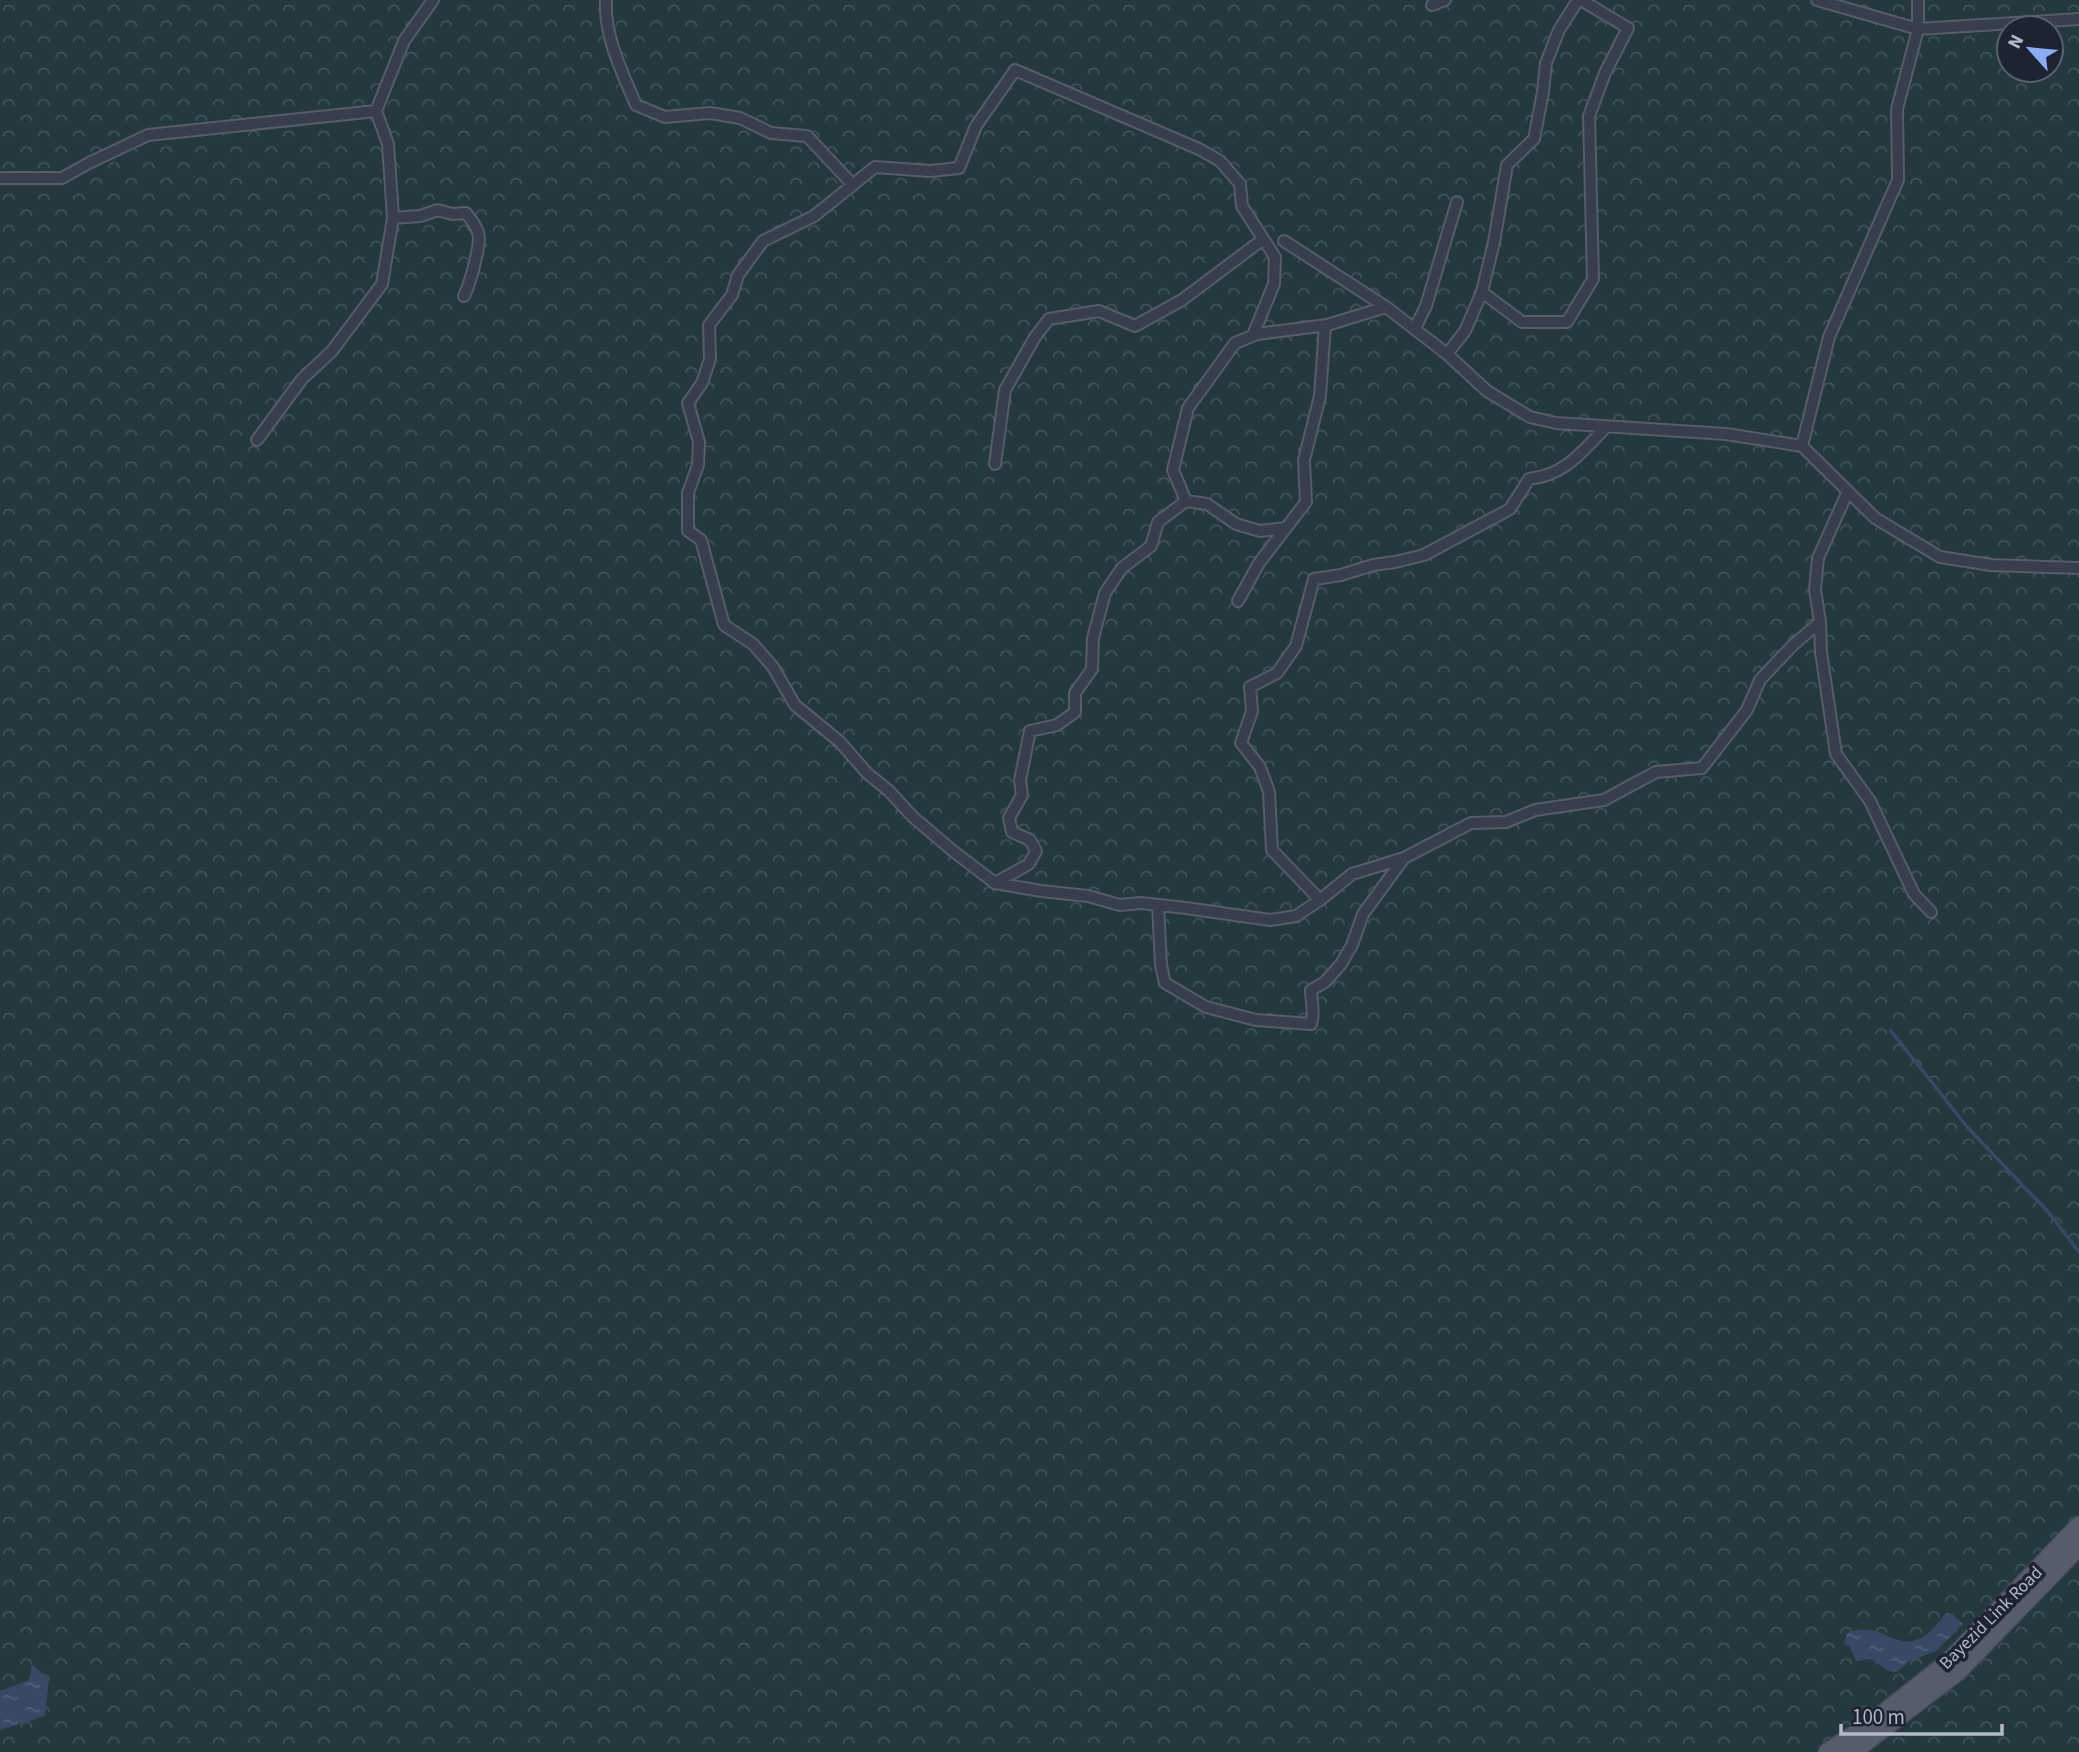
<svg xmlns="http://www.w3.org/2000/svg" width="2079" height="1752" font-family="'Source Sans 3',sans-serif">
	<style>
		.forest { fill: url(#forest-crowns); fill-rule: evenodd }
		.water { fill: url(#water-ripples) }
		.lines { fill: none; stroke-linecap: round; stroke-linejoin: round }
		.stream { stroke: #394965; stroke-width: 3.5 }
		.street-casing { stroke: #555c6a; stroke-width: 14 }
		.primary-casing { stroke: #404755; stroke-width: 21 }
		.street { stroke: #373e4c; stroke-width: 10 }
		.primary { stroke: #555d6c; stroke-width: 18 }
		.labels { text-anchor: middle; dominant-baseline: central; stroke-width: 7; stroke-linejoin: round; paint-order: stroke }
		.street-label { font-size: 18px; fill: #b3b9c7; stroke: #1c2431 }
	</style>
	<defs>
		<pattern id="forest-crowns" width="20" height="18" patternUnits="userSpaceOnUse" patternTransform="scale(1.75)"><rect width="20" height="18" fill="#25383d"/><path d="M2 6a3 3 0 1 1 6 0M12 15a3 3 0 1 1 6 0" fill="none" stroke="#425358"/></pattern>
		<pattern id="water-ripples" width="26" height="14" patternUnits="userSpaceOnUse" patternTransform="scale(1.75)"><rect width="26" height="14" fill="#394965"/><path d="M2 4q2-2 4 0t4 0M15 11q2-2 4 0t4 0" fill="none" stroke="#53617a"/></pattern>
	</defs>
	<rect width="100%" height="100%" fill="#242c3c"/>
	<path class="forest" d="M0,0H2079V1752H0ZM2009,28H2051V70H2009Z"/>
	<path class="water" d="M1946,1613L1952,1614L1963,1624L1936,1651L1910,1661L1897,1672L1889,1671L1871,1659L1856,1661L1850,1647L1844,1644L1847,1633C1888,1615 1903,1674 1946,1613Z
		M32,1664L49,1680L45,1716L0,1730V1691L29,1680Z"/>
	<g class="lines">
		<path class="stream" d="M1891,1031L1968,1128L2049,1213L2079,1252"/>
		<g class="street-casing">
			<path id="street" d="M606,0C604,36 622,72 636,105L665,117L710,113L740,118L771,133L807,136L853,185
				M1817,0L1918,29L2079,19
				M1432,5L1445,0
				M0,178H62L89,163L148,135L376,111L404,41L433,0
				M393,218L420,216L438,210L452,214L466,213C472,221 479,229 479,239C478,253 470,285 464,296
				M1284,241L1386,307
				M1482,292L1522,322H1567L1593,279L1589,116L1605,73L1628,28L1581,0
				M1415,328L1426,306L1457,202
				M1253,335L1274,284L1275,257L1242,206L1240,184L1220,161L1199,149L1015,70L976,126L959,168L930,171L875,167L814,216L763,241L738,275L732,295L709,325L710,359L702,383L688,403L699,442L698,465L688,493V531L701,540L724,625L753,644L773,667L795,705L840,742L867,773L889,791L913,817L953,851L995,883L1041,891L1088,896L1120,905L1141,903L1186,908L1270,920L1296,916L1320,900L1352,874L1404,858
				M1447,354L1465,331L1482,292L1494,242L1507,165L1534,139L1543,92L1546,63L1559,30L1578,0
				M257,440L302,379L332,351L382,284L393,218L388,144L376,111
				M1802,446L1829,337L1898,180L1897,109L1918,29V0
				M995,464L1005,390L1035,337L1049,319L1099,311L1135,326L1182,300L1262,240
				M1848,491L1818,558L1815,590L1820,622L1821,652L1836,754L1870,801L1914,894L1931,912
				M1186,501L1207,504L1236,524L1260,531L1286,528L1306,502L1304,460L1320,396L1325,326
				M1238,601L1259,563L1286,528
				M995,883L1029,864L1036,851L1030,840L1012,832L1009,818L1022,795L1020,780L1030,731L1057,725L1075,712V693L1092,669L1093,638L1105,593L1122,568L1151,546L1158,522L1186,501L1173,470L1188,408L1235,343L1257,334L1327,325L1386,307L1447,354L1487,391L1530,417L1556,423L1726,434L1802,446L1875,518L1940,557L1991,565L2079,568
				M1320,900L1272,850L1269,792L1260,767L1241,743L1252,711L1250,687L1277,673L1296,646L1314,579L1341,575L1373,565L1395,562L1424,555L1510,509L1529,479C1565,475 1582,452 1606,427
				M1158,905L1161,965L1165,983L1206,1007L1256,1020L1311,1024C1315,1013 1311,1001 1311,990L1325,982L1341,964L1352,945L1363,914L1404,858L1471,823L1506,822L1535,810L1604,800L1656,772L1702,768L1747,710L1760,680L1793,645L1820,622"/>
		</g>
		<g class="primary-casing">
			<path id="primary" d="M1828,1752L1865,1728L1949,1662L2079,1526
				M1852,1752L1958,1671L2079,1546"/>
		</g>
		<use href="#street" class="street"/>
		<use href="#primary" class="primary"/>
	</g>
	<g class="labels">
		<g class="street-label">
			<text transform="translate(1991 1618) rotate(-45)">Bayezid Link Road</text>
		</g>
	</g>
	<g transform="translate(2030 49) rotate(297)"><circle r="33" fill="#1c2431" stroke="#58606d" stroke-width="2"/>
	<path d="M0-5L12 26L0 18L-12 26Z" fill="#8aacf5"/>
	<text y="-10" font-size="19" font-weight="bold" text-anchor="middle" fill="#b3b9c7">N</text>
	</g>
	<path d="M1841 1724v10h161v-10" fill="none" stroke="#b3b9c7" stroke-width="3.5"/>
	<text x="1852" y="1724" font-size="21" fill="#b3b9c7" stroke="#1c2431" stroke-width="5" paint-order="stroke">100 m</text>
</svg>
